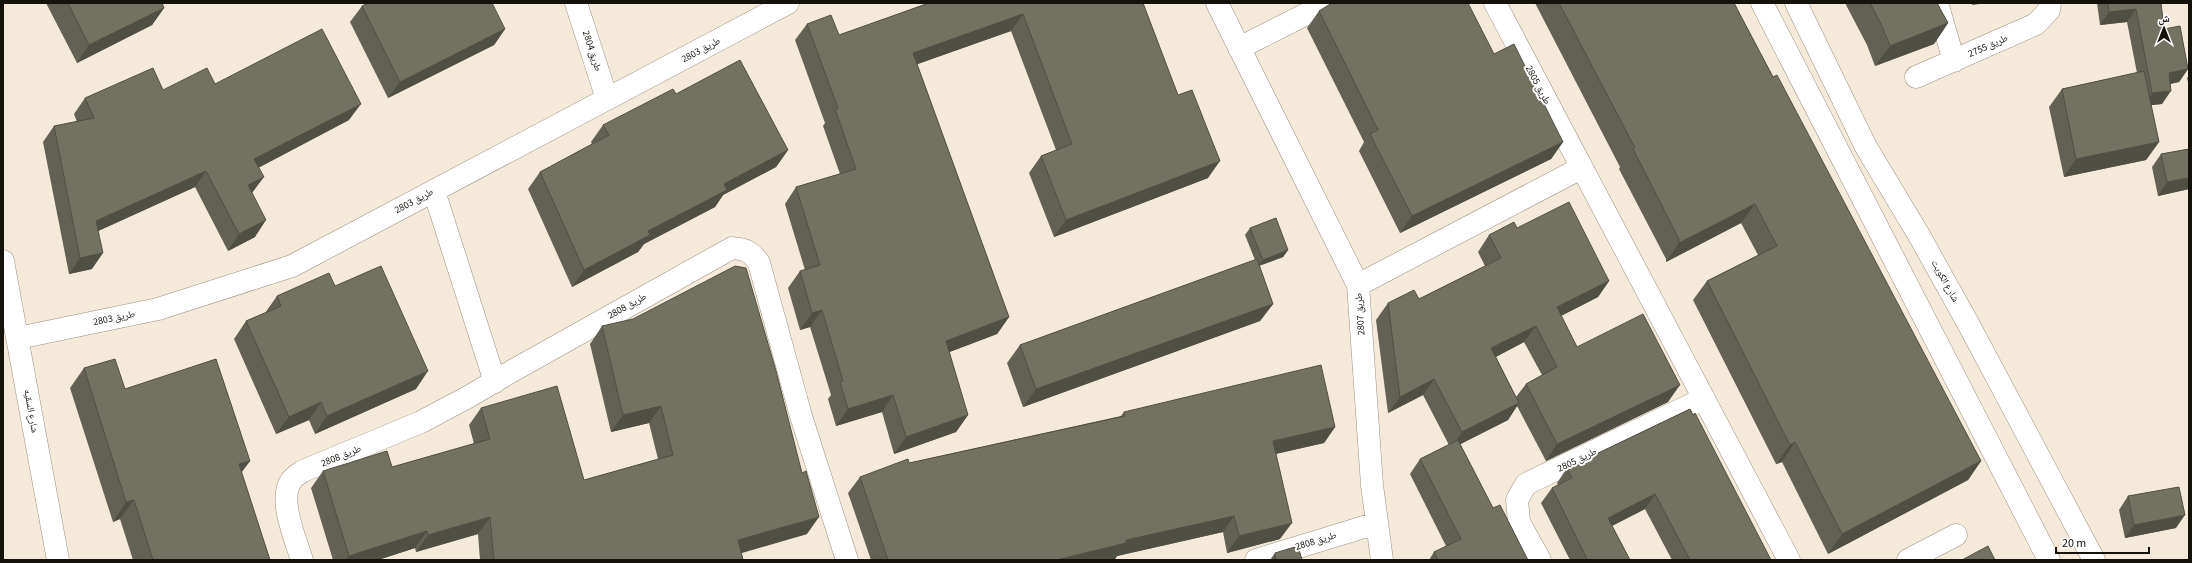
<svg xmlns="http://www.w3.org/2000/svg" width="2192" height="563" font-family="'Source Sans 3','Noto Naskh Arabic',sans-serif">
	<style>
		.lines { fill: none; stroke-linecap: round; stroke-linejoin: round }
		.minor-casing { stroke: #9a9080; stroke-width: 23 }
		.major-casing { stroke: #9a9080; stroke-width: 23 }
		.minor { stroke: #fff; stroke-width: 22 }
		.major { stroke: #fff; stroke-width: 22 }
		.wall { fill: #636153; fill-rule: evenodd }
		.shaded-wall { fill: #504f43 }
		.building { fill: #737160; stroke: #504f43 }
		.labels { text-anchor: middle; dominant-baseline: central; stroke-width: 4; stroke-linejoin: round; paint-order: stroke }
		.street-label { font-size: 10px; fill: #15110b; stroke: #fff }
	</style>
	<rect width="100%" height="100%" fill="#f5ead9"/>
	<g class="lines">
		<g class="minor-casing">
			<path id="minor" d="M576,3L607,99
				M1217,3L1358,285L1372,485L1382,560
				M1495,3L1789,560
				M1937,3L1954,61
				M1239,48L1328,3
				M1916,77L2036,24L2049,10L2050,3
				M434,191L495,382
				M3,261L58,560
				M1358,285L1581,168
				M18,338L158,309L292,266L788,3
				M302,560C296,541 278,499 291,481C293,477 299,474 303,471L421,422L468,397L514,370L732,248C746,249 752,252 759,263L801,416L847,560
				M1256,560L1377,523
				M1540,560L1519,522L1517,500L1526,484L1703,399
				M1908,560L1956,535"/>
		</g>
		<g class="major-casing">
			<path id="major" d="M1762,3L2049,560
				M1796,3L1866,147L1920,237L1970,327L2094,560"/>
		</g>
		<use href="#minor" class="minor"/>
		<use href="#major" class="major"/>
	</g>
	<path class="wall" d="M46,3H162L164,8L152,25L77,63Z
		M929,3H1143L1208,178L1054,237L1029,173L1041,156L1056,150L1011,31L917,64L1009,317L997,334L949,352L968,415L956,432L894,454L882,412L836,426L828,399L831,395L810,327L800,330L788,288L800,271L805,270L785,204L796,187L840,174L823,126L825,123L795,40L807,24L839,35Z
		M1535,3H1734L1773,77L1981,461L1968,480L1828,554L1782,462L1776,464L1693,300L1707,281L1758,255L1741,223L1666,262V259L1619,169L1620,167Z
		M1845,3H1937L1948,23L1934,44L1875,66L1867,45Z
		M2097,3H2161L2164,29L2188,69L2179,82L2170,84L2162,104L2151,105L2159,142L2146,160L2064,177L2049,107L2062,89L2137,73L2127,22L2100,25Z
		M362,6L505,29L494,45L388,98L350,22Z
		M1319,11L1494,54L1563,142L1551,159L1400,233L1359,151L1364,142L1307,28Z
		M2189,76V86L2187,78Z
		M215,84L349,120L259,167L252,193L255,237L228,251L195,187L98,231L92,269L69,274L43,142L54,126L77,122L74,114L85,98L163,90Z
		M676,94L788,150L776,167L723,195L715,207L644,244L638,252L572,287L528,189L540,172L592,144L591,142L603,125Z
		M2189,149V189L2158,196L2152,167L2161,154Z
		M1250,228L1288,250L1283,257L1259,266L1273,304L1260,321L1023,407L1007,363L1020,345L1255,260L1245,235Z
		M1517,228L1609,281L1598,297L1561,316L1577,347L1668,402L1546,461L1517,406L1508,420L1460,444L1493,508L1528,560H1429L1434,552L1446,546L1410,474L1420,459L1449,445L1423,395L1388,413L1376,320L1388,303L1419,299L1485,266L1478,252L1489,235ZM1524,342L1542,375L1526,384L1516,397L1496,357Z
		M335,286L416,389L315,434L309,420L276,434L234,339L246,321L265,313L277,296Z
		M602,326L807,534L742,553L743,560H480L478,534L416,552L415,548L378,560H333L311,488L323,471L392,467L474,444L469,425L481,408L584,480L658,459L649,423L611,432L590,344Z
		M84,368L125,389L250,461L241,472L270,560H133L120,519L113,522L70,388Z
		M1690,409L1771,560H1672L1645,509L1612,526L1630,560H1570L1541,503L1552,488L1558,485L1557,483L1567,468Z
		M1124,412L1335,427L1324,443L1276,454L1280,539L1227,553L1223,532L1117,556L1115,559L1112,560H871L848,493L860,477L909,463L1121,416Z
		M2128,496L2176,528L2125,538L2119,510Z
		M1275,553L1302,560H1270Z"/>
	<path class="shaded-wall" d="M1973,3H1986L1972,5Z
		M164,8L152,25L77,63L89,45Z
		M2136,9L2127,22L2100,25L2109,12Z
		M1023,14L1011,31L901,70L913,53Z
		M1948,23L1934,44L1875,66L1890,46Z
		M505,29L494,45L388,98L400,82Z
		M2188,69L2179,82L2160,86L2169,73Z
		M2171,91L2162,104L2143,106L2152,93Z
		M361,104L349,120L243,176L254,159Z
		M1563,142L1551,159L1400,233L1412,216Z
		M2159,142L2146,160L2064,177L2076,159Z
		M788,150L776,167L723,195L715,207L644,244L638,252L572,287L584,270L724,184Z
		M1220,161L1208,178L1054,237L1066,220Z
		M206,171L195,187L85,237L96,221Z
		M264,177L252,193L248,185Z
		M2189,178V189L2158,196L2167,182Z
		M1755,204L1741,223L1666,262L1679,243Z
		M266,220L255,237L228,251L239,234Z
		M1288,250L1283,257L1258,266L1263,260Z
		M103,253L92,269L69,274L80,258Z
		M1609,281L1598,297L1545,324L1557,307Z
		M1273,304L1260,321L1023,407L1036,389Z
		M822,310L810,327L800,330L812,313Z
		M1009,317L997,334L934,358L946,341Z
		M1536,326L1524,342L1480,365L1491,348Z
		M428,371L416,389L315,434L327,416Z
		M1434,379L1423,395L1388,413L1400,397Z
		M1680,385L1668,402L1546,461L1557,444Z
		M893,395L882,412L836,426L848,409Z
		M321,402L309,420L276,434L289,417Z
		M1519,403L1508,420L1451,449L1462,432Z
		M661,406L649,423L611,432L623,415Z
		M968,415L956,432L894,454L906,437Z
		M1335,427L1324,443L1261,457L1273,441Z
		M1795,442L1782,462L1776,464L1790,445Z
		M250,461L236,480L239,464Z
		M1981,461L1968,480L1828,554L1842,534Z
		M1655,494L1645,509L1598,533L1608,518Z
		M134,500L120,519L113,522L126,502Z
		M2185,515L2176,528L2125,538L2134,525Z
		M1234,516L1223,532L1117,556L1115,559L1112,560H1057L1126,540Z
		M490,517L478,534L416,552L428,535Z
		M819,517L807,534L726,557L738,540Z
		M1292,523L1280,539L1227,553L1239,536Z
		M427,531L415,548L378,560H346L349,556Z"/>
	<path class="building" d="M68,3H162L164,8L89,45Z
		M368,3H492L505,29L400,82L362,6Z
		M929,3H1143L1178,95L1192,90L1220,161L1066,220L1041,156L1072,144L1023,14L913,53L1009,317L946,341L968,415L906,437L893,395L848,409L840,382L843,381L822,310L812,313L800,271L820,265L796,187L856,169L835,109L838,108L807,24L831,15L839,35Z
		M1332,3H1468L1494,54L1514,44L1563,142L1412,216L1370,134L1378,130L1319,11Z
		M1559,3H1734L1773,77L1777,75L1981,461L1842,534L1795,442L1790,445L1707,281L1777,246L1755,204L1679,243V239L1633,149L1635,148Z
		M1870,3H1937L1948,23L1890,46L1881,24Z
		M2108,3H2161L2164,29L2180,26L2188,69L2169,73L2171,91L2152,93L2136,9L2109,12Z
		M322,29L361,104L254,159L264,177L248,185L266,220L239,234L206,171L96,221L103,253L80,258L54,126L94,118L85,98L153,68L163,90L207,68L215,84Z
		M740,60L788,150L724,184L727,190L648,231L650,235L584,270L540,172L609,135L603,125L673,89L676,94Z
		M2144,71L2159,142L2076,159L2062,89Z
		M2189,149V178L2167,182L2161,154Z
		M1569,202L1609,281L1557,307L1577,347L1643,314L1680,385L1557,444L1526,384L1557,367L1536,326L1491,348L1519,403L1462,432L1434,379L1400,397L1388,303L1414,290L1419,299L1501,258L1489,235L1514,222L1517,228Z
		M1276,218L1288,250L1263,260L1250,228Z
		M1257,259L1273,304L1036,389L1020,345Z
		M381,266L428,371L327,416L321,402L289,417L246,321L281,306L277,296L329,273L335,286Z
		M735,266L746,268L776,371L802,473L806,471L819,517L738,540L743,560H494L490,517L428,535L427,531L349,556L323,471L387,451L392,467L490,439L481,408L557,386L584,480L673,455L661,406L623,415L602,326L633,319Z
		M115,359L125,389L216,359L250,461L239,464L270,560H153L134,500L126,502L84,368Z
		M1321,365L1335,427L1273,441L1292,523L1239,536L1234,516L1126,540V543L1057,560H888L860,477L908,459L909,463L1125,416L1124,412Z
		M1690,409L1693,415L1695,413L1771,560H1690L1655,494L1608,518L1630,560H1586L1587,559L1552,488L1572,478L1567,468Z
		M1458,440L1493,508L1500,505L1528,560H1438L1434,552L1461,539L1420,459Z
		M2179,487L2185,515L2134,525L2128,496Z
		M1298,546L1302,560H1276L1275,553Z
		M1988,546L1995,560H1962Z"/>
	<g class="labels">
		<g class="street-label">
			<text transform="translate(1988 46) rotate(-24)">طريق 2755</text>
			<text transform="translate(701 50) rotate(-28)">طريق 2803</text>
			<text transform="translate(592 51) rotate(72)">طريق 2804</text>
			<text transform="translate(1538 85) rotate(62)">طريق 2805</text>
			<text transform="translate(414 201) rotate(-28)">طريق 2803</text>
			<text transform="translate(1945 281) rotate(61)">شارع الكويت</text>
			<text transform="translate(627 306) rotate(-29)">طريق 2808</text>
			<text transform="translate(1360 314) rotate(-94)">طريق 2807</text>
			<text transform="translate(114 318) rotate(-12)">طريق 2803</text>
			<text transform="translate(31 411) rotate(80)">شارع السقيه</text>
			<text transform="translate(341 456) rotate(-22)">طريق 2808</text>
			<text transform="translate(1577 460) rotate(-26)">طريق 2805</text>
			<text transform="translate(1316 541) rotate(-17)">طريق 2808</text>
		</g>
	</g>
	<rect width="2192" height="563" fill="none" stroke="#15110b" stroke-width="8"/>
	<g transform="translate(2164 28)" stroke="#ffffff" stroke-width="3" paint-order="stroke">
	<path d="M0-3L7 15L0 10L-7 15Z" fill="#15110b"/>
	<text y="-6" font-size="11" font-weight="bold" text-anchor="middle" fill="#15110b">ش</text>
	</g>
	<path d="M2056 547v6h93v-6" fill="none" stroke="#15110b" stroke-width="2"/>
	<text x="2062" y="547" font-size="12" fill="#15110b" stroke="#ffffff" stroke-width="3" paint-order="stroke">20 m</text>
</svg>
